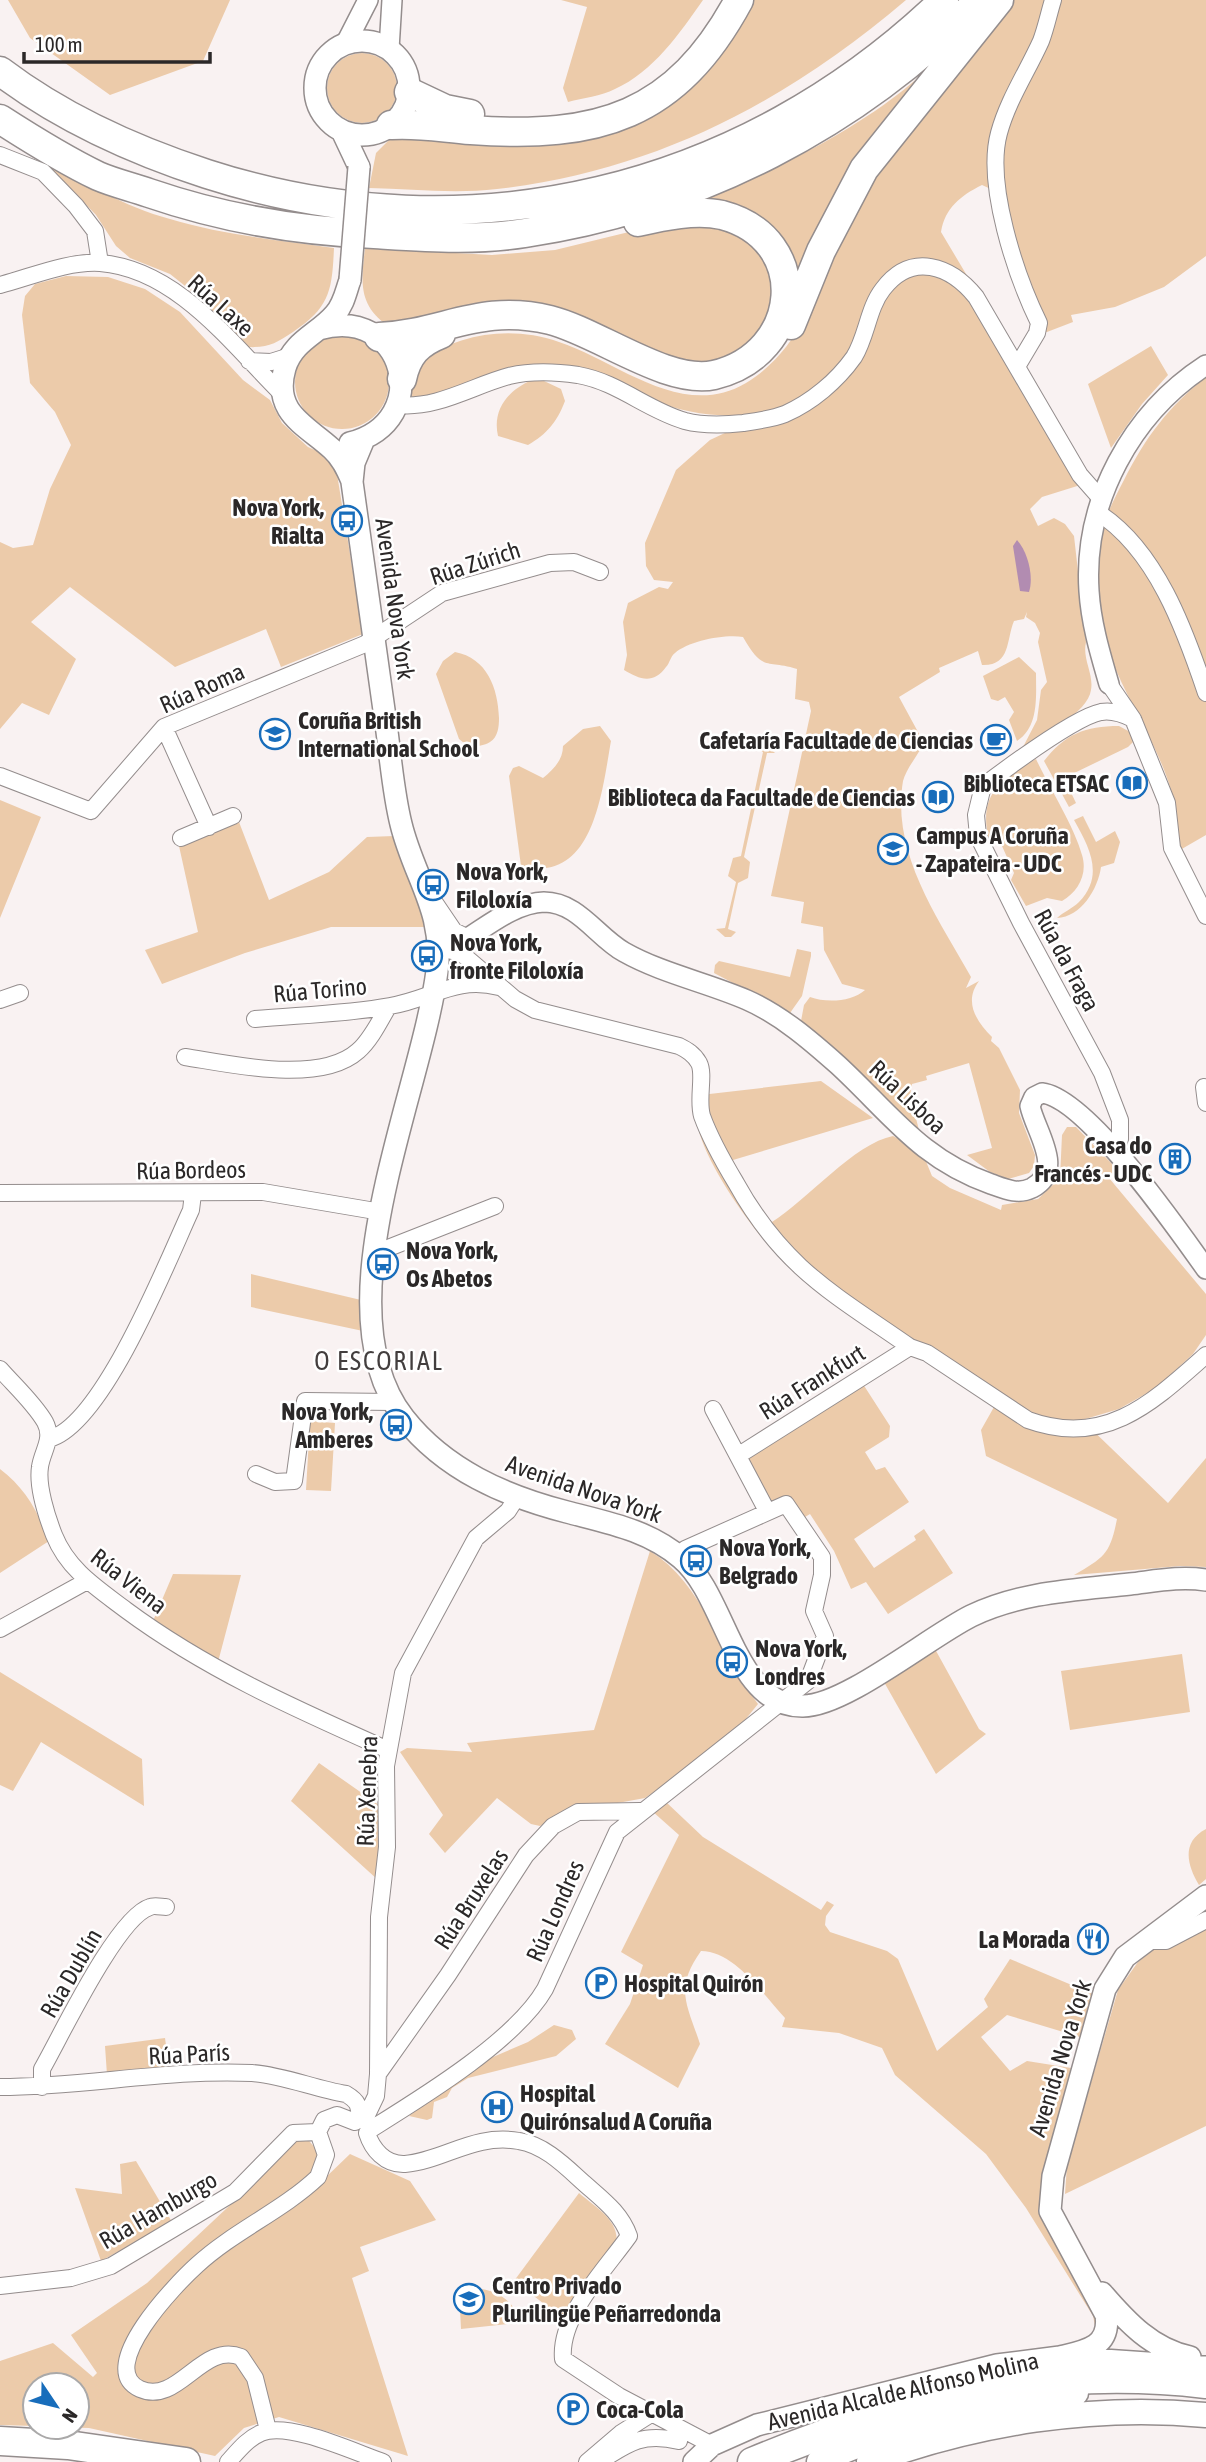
<svg xmlns="http://www.w3.org/2000/svg" width="1206" height="2462" font-family="'Asap Condensed',sans-serif">
	<style>
		.green { fill: #eccbaa }
		.water { fill: #b28cb1 }
		.lines { fill: none; stroke-linecap: round; stroke-linejoin: round }
		.minor-casing { stroke: #948d8d; stroke-width: 18 }
		.tertiary-casing { stroke: #948d8d; stroke-width: 22 }
		.secondary-casing { stroke: #948d8d; stroke-width: 24 }
		.trunk-casing { stroke: #948d8d; stroke-width: 27 }
		.motorway-casing { stroke: #948d8d; stroke-width: 31 }
		.minor { stroke: #fff; stroke-width: 16 }
		.tertiary { stroke: #fff; stroke-width: 19 }
		.secondary { stroke: #fff; stroke-width: 21 }
		.trunk { stroke: #fff; stroke-width: 24 }
		.motorway { stroke: #fff; stroke-width: 28 }
		.secondary-bridge-casing { stroke: #948d8d; stroke-width: 24; stroke-linecap: butt }
		.secondary-bridge { stroke: #fff; stroke-width: 21 }
		.labels { text-anchor: middle; dominant-baseline: central; stroke-width: 5; stroke-linejoin: round; paint-order: stroke }
		.street-label { font-size: 24px; fill: #2b2828; stroke: #fff }
		.poi-label { font-size: 24px; font-weight: bold; fill: #2b2828; stroke: #fff; text-anchor: start }
		.neighbourhood-label { font-size: 26px; letter-spacing: 2px; fill: #433e3e; stroke: #fff }
	</style>
	<rect width="100%" height="100%" fill="#f9f2f2"/>
	<path class="green" d="M8,0H230L203,61L110,95L30,38Z
		M561,0H703C680,33 653,72 615,89C601,96 583,98 568,102L563,88L587,7Z
		M748,0H906C786,102 655,171 497,189C455,194 411,189 369,188L376,153L392,137L603,130Z
		M1012,0H1206V256L1164,287L1115,307L1071,315L1073,322L1047,332L1035,330L1027,304L1015,286L1004,250L995,191L982,185C960,196 945,208 941,232L1090,482L1042,497L1030,509L1038,526L1054,518L1065,524L1074,536L1086,642C1082,659 1094,674 1091,690C1088,713 1043,735 1023,747L1037,720L1041,690L1047,682L1038,642L1040,633L1035,623L1026,617L1027,612L1024,619L1014,621C1006,640 1011,666 982,665L978,651L939,668L940,672L899,697L924,743C918,755 906,769 903,781C891,853 938,918 971,977L966,988L979,981C964,1001 975,1020 992,1037L991,1041L999,1048L1020,1090L1019,1113L1035,1155L1034,1166L1029,1173L1008,1179L990,1172L967,1155L992,1148L969,1063L926,1076L927,1080L912,1084L910,1095L920,1134L801,1021L804,1005L810,997C826,1003 852,1002 865,990L842,984L824,950L823,927L801,923L804,902L771,896L811,711L809,702L795,699L797,669C765,659 764,673 743,637C724,634 689,641 675,653C670,657 670,663 666,667C653,685 639,679 624,670L627,655L623,622L628,603L659,587L668,589L673,582L654,580L646,566L645,543L676,470L710,440L767,413C723,419 688,415 647,398C621,387 603,370 574,367C517,360 470,383 419,401L407,396L417,361C461,334 509,325 559,342C617,361 682,421 746,383C800,350 816,293 839,239C844,226 848,211 856,200C905,131 960,67 1012,0Z
		M327 88a35 35 0 1 1 70 0a35 35 0 1 1-70 0Z
		M943,57L794,304L778,244L682,206C750,182 815,151 875,111C899,95 921,75 943,57Z
		M43,160C83,182 125,207 170,219C223,235 279,240 334,248C332,291 330,307 293,332C276,343 269,348 248,347L199,297L170,274L130,258L116,246L96,215Z
		M670,222C693,223 717,223 738,233C799,263 774,347 716,362C674,374 640,336 601,328C582,324 557,328 537,327C488,327 438,327 388,326C358,305 361,282 365,248L492,255L555,250Z
		M66,276L108,277L145,289L180,312L243,380L270,400L282,423L308,447L326,455L337,474L363,634L281,667L266,629L175,667L70,587L31,622L76,659L49,715L22,703L0,729V542L13,548L33,545L50,489L71,445L55,412L30,383L22,315L25,296L35,284Z
		M295 382a47 47 0 1 1 94 0a47 47 0 1 1-94 0Z
		M1151,346L1168,375L1142,404L1111,448L1088,384Z
		M1206,377V835L1180,850C1177,829 1177,806 1170,787C1157,745 1133,710 1116,670C1101,636 1090,582 1098,544C1103,521 1113,501 1124,480C1145,438 1169,406 1206,377Z
		M532,380L544,381L561,389L565,401C557,422 547,434 528,445L498,436C492,410 508,390 532,380Z
		M455,652C487,658 498,688 499,718C499,727 498,737 490,742C485,746 475,746 469,747L459,739L436,674L443,661Z
		M1019,657L1036,673C1036,697 1039,727 1017,741L1009,720L1014,712L1005,697L998,701L991,699L983,676Z
		M600,726L611,741C602,791 594,885 521,866L509,776L513,768L519,766L543,778C553,770 563,760 563,746L583,729Z
		M1119,726L1132,733L1134,741L1128,747L1064,778L1076,803L1069,807L1044,761C1065,734 1085,726 1119,726Z
		M765,743L775,753H767L744,857L750,862L748,878L738,883L728,929L736,932L731,937H725L716,929L725,928L736,882L728,876L733,858L741,856L763,752L756,748Z
		M1036,759C1049,787 1074,826 1082,855C1088,874 1078,892 1062,901L1047,898L1026,906L1011,880L1014,873L1002,846L989,840C978,796 999,779 1036,759Z
		M0,800L41,817L0,918Z
		M1083,816L1096,842L1115,831L1120,842L1114,863L1101,867C1098,889 1081,917 1057,918C1063,912 1072,909 1079,902C1105,875 1089,847 1074,820Z
		M239,822L269,900L329,872L367,837L394,836L415,888L425,927H331L245,953L162,984L145,950L198,932L179,846Z
		M797,949L811,952V956L802,996L790,1013L714,973L715,965L719,961L790,977Z
		M821,1081L873,1118L733,1160L752,1201L772,1222C807,1200 855,1143 893,1136L908,1144L925,1159L932,1176L950,1188L1001,1210L1002,1205L1038,1199L1060,1178L1062,1135L1067,1127H1076L1114,1166V1173L1109,1178L1206,1294V1335L1193,1354L1156,1388L1119,1409L1082,1420L1168,1503L1206,1458V1567L1180,1566L1074,1575C1105,1557 1110,1554 1117,1519L986,1456L981,1430L994,1407L809,1285C770,1256 710,1175 698,1128C696,1117 694,1106 692,1096Z
		M251,1274L361,1300L363,1331L251,1307Z
		M861,1381L890,1426L889,1437L865,1452L876,1470L885,1467L909,1502L854,1539L874,1568L916,1540L914,1536L924,1529L953,1573L888,1614L866,1582L851,1589L834,1551L810,1514L800,1520L771,1505L746,1465L748,1454Z
		M310,1421L335,1423L331,1491L306,1490Z
		M0,1469C25,1488 38,1511 49,1541L0,1573Z
		M650,1551C703,1583 721,1655 758,1704L745,1720L686,1770L645,1798L563,1813L540,1826L531,1824L497,1798L445,1853L429,1834L443,1815L400,1752L407,1748L472,1752L467,1743L594,1730Z
		M173,1574L241,1575L218,1662L153,1621Z
		M935,1649L979,1729L986,1734L936,1774L884,1682Z
		M1182,1654L1190,1712L1070,1730L1061,1671Z
		M0,1672L142,1759L144,1806L41,1742L13,1791L0,1785Z
		M319,1763L379,1805L378,1880L291,1801Z
		M666,1802L703,1837L821,1910L827,1901L834,1905L826,1916L825,1925L830,1932L887,1951L898,1959L937,2051L988,2007L984,1999L1010,1959L1093,1994L1080,2037L1007,2015L981,2037L1010,2071L1027,2061L1071,2068L1044,2174L1100,2326H1095L1093,2316L1026,2208L986,2154L895,2075L882,2048L839,2033L782,2027L785,2018C763,1995 735,1951 701,1951C674,1989 687,2004 700,2044L678,2088L605,2044L630,2004L643,1965L621,1952L679,1835L652,1811Z
		M1206,1829V1879L1199,1885C1187,1865 1181,1842 1206,1829Z
		M1206,1908V2126L1065,2194L1067,2165L1118,1990L1138,1962Z
		M554,2025L572,2030L576,2039L556,2056L468,2078L452,2088L447,2097L434,2102L432,2118L427,2120L409,2116L472,2066L528,2042Z
		M165,2038L169,2068L107,2075L105,2046Z
		M306,2137L315,2148L324,2179L350,2154L410,2181L436,2220L360,2247L369,2271L352,2278L408,2456L279,2417L244,2428L215,2456L89,2428L51,2427H77V2385H35V2426L0,2425V2361L53,2343L93,2377L97,2373L71,2335L147,2283L260,2177L293,2141Z
		M136,2161L172,2222L101,2261L75,2188L122,2194L120,2164Z
		M579,2193C595,2207 621,2221 616,2244L564,2319L514,2281Z
		M466,2287C491,2289 506,2293 519,2316L516,2323L461,2329L459,2290Z"/>
	<path class="water" d="M1017,540C1028,552 1034,577 1029,592L1020,591L1013,546Z"/>
	<g class="lines">
		<g class="minor-casing">
			<path id="minor" d="M0,155L43,172L76,206L95,231L100,263
				M0,285C31,277 67,261 100,263C178,269 233,346 284,396
				M249,361L271,362L290,356
				M1018,365L1037,333L1039,323C1016,276 985,184 999,133C1008,100 1027,72 1041,41C1046,28 1049,13 1053,0
				M398,405C437,409 472,386 509,376C530,371 557,372 578,375C618,382 647,410 685,421C704,426 724,425 743,423C757,421 772,419 785,414C812,402 837,381 854,357C867,336 868,308 883,289C912,251 951,266 976,297L1080,475L1102,500
				M1097,512C1156,549 1185,630 1206,693
				M1109,684L1133,719
				M164,727L209,827
				M0,776L91,811L164,727L365,644L442,593L550,563L574,562L600,572
				M181,838L233,816
				M433,900L454,931L468,938
				M441,934L443,949L461,953L515,999L535,1010L679,1046C687,1050 694,1054 699,1063C705,1075 697,1099 702,1116C710,1138 724,1163 736,1183C783,1268 834,1294 910,1347L927,1353L1028,1420C1105,1448 1152,1403 1206,1355
				M0,1000L20,993
				M255,1019C299,1015 346,1014 390,1006C432,999 455,976 499,987
				M185,1057C230,1064 320,1085 358,1051C370,1041 380,1021 388,1007
				M1204,1087L1206,1103
				M1116,1151L1120,1139V1120L1102,1073L1021,923L978,836L976,815L983,786C1007,768 1075,717 1101,712C1113,710 1123,714 1133,719L1167,803L1172,848L1206,916
				M0,1193L263,1192L381,1212
				M373,1254L495,1206
				M0,1369C14,1385 34,1403 45,1422C54,1439 42,1451 40,1467C37,1486 47,1517 54,1535C68,1570 97,1588 126,1610C207,1670 296,1709 388,1750
				M713,1409L767,1511
				M49,1439C103,1425 167,1262 191,1210L193,1194
				M739,1455L910,1347
				M256,1474L275,1482L294,1481L305,1401L393,1402
				M0,1629L87,1581
				M1144,1941H1166L1206,1920
				M378,2074L448,1975L526,1855L553,1826L578,1812L640,1811
				M0,2087C84,2087 168,2069 252,2073C283,2075 315,2089 346,2094C358,2101 360,2106 359,2120
				M42,2087V2069C61,2036 117,1917 150,1907C154,1905 162,1907 166,1907
				M364,2121L376,2096L378,2074L379,1917L387,1847L386,1766L403,1673L476,1538L508,1511L517,1497
				M368,2131C421,2098 515,2041 545,1989L617,1832L808,1681L825,1636L814,1611L822,1575V1557L786,1504L685,1549L681,1558
				M367,2133C372,2149 385,2165 405,2164C443,2161 474,2133 519,2141C545,2145 566,2167 585,2184C603,2200 621,2213 629,2236C605,2270 559,2316 563,2359L619,2396L712,2445
				M0,2286L71,2278L111,2266L235,2192L293,2133L318,2132
				M268,2430L255,2378L241,2357C202,2341 178,2406 140,2389C94,2368 177,2283 197,2265C234,2231 282,2211 318,2177L326,2155L318,2132L324,2120L337,2115L355,2122
				M228,2462C238,2451 247,2439 261,2433C288,2421 354,2452 383,2462
				M587,2462L621,2433L651,2414
				M599,2462C628,2443 643,2432 679,2441"/>
		</g>
		<g class="tertiary-casing">
			<path id="tertiary" d="M346,43L368,0
				M389,49L392,0
				M1109,684C1100,653 1091,623 1089,591C1083,501 1132,413 1206,365
				M468,938C490,924 516,903 544,902C578,902 597,937 624,952C661,973 708,983 747,1000C781,1015 811,1041 838,1065C890,1113 920,1159 991,1184C1005,1189 1018,1195 1032,1188C1066,1170 1035,1131 1030,1106L1034,1097L1042,1093C1087,1098 1178,1230 1206,1269"/>
		</g>
		<g class="secondary-casing">
			<path id="secondary" d="M315 88a47 47 0 1 1 94 0a47 47 0 1 1-94 0Z
				M342,131L359,167
				M350,280C346,291 344,304 335,314C318,334 293,341 285,368C272,413 306,425 332,449C342,458 347,469 352,481
				M319,329C404,304 436,421 350,443
				M364,439L354,463L352,482C362,558 373,634 384,710C390,748 392,788 401,824C414,878 445,912 437,971C421,1095 319,1309 404,1418C445,1470 505,1496 567,1512C609,1523 648,1530 681,1558C727,1596 734,1707 803,1706C845,1706 929,1637 971,1616C1021,1592 1075,1590 1130,1584C1156,1581 1180,1576 1206,1580
				M1102,2293C1127,2322 1152,2349 1190,2357
				M1060,2357C1085,2351 1111,2347 1106,2315L1050,2211L1053,2176L1105,1989L1125,1957L1206,1896
				M694,2462L712,2445L757,2425L997,2365L1060,2357L1206,2367"/>
		</g>
		<g class="trunk-casing">
			<path id="trunk" d="M819,2462C901,2424 986,2402 1076,2393
				M869,2462C976,2423 1092,2404 1206,2415"/>
		</g>
		<g class="motorway-casing">
			<path id="motorway" d="M0,71C62,118 133,150 207,174C470,259 745,192 944,0
				M409,92L445,109L470,114
				M0,119C31,139 65,160 98,176C114,183 132,187 149,193C222,218 297,231 374,234C424,237 475,241 525,233C698,207 857,125 979,0
				M391,125C419,123 443,128 471,130C598,139 676,117 739,0
				M791,325L821,251L864,169L999,0
				M379,337C444,334 480,303 550,320C598,332 667,385 714,375C803,354 813,239 722,215C696,209 663,216 638,222
				M402,379C407,355 418,343 441,334
				M0,2441L68,2445L186,2462
				M752,2462C903,2399 1041,2365 1206,2384"/>
		</g>
		<use href="#minor" class="minor"/>
		<use href="#tertiary" class="tertiary"/>
		<use href="#secondary" class="secondary"/>
		<use href="#trunk" class="trunk"/>
		<use href="#motorway" class="motorway"/>
		<g class="secondary-bridge-casing">
			<path id="secondary-bridge" d="M350,280L359,167"/>
		</g>
		<use href="#secondary-bridge" class="secondary-bridge"/>
	</g>
	<defs>
		<g id="bus-ring" transform="scale(1.575)"><circle r="9.5" fill="#fff" stroke="#186dbb" stroke-width="1.5"/><path d="M-5-6H5V4H4V6H2V4H-2V6H-4V4H-5ZM-3.5-4V0h7V-4ZM-3.5 1.2v1.5H-2V1.2ZM2 1.2v1.5H3.5V1.2Z" fill="#186dbb"/></g>
		<g id="school-ring" transform="scale(1.575)"><circle r="9.5" fill="#fff" stroke="#186dbb" stroke-width="1.5"/><path d="M0-5L7-2L0 1L-7-2ZM-4 1L0 2.5L4 1V4Q0 6-4 4Z" fill="#186dbb"/></g>
		<g id="cafe-ring" transform="scale(1.575)"><circle r="9.5" fill="#fff" stroke="#186dbb" stroke-width="1.5"/><path d="M-5.5-4.5H6V0H3Q3 3.5 0 3.5H-2.5Q-5.5 3.5-5.5 0ZM3-3.2v2h1.7v-2ZM-6 4.5H4V6H-6Z" fill="#186dbb"/></g>
		<g id="library-ring" transform="scale(1.575)"><circle r="9.5" fill="#fff" stroke="#186dbb" stroke-width="1.5"/><path d="M-6-4Q-3-5.5-.7-3.5V5Q-3 3-6 4ZM6-4Q3-5.5 .7-3.5V5Q3 3 6 4Z" fill="#186dbb"/></g>
		<g id="university-ring" transform="scale(1.575)"><circle r="9.5" fill="#fff" stroke="#186dbb" stroke-width="1.5"/><path d="M0-5L7-2L0 1L-7-2ZM-4 1L0 2.5L4 1V4Q0 6-4 4Z" fill="#186dbb"/></g>
		<g id="building-ring" transform="scale(1.575)"><circle r="9.5" fill="#fff" stroke="#186dbb" stroke-width="1.5"/><path d="M-4-6H4V6H1V3H-1V6H-4ZM-2.5-4.3h1.7v1.8h-1.7ZM.8-4.3h1.7v1.8H.8ZM-2.5-1h1.7V.8h-1.7ZM.8-1h1.7V.8H.8Z" fill="#186dbb"/></g>
		<g id="restaurant-ring" transform="scale(1.575)"><circle r="9.5" fill="#fff" stroke="#186dbb" stroke-width="1.5"/><path d="M-5-6h1v4h1v-4h1v4h1v-4h1v5L-1.5 .5V6h-2V.5L-5-1ZM5-6V6H3V1.5H1.5Q1.5-4 5-6Z" fill="#186dbb"/></g>
		<g id="parking-ring" transform="scale(1.575)"><circle r="9.5" fill="#fff" stroke="#186dbb" stroke-width="1.5"/><path d="M-3.5-5.5H1a3.5 3.5 0 0 1 0 7H-1V5.5H-3.5ZM-1-3.4V-.6H.8a1.4 1.4 0 0 0 0-2.8Z" fill="#186dbb"/></g>
		<g id="hospital-ring" transform="scale(1.575)"><circle r="9.5" fill="#fff" stroke="#186dbb" stroke-width="1.5"/><path d="M-5-5h3v3.5h4V-5h3V5h-3V1.5h-4V5h-3Z" fill="#186dbb"/></g>
	</defs>
	<g fill-rule="evenodd">
		<use href="#bus-ring" x="347" y="521"/>
		<use href="#school-ring" x="275" y="734"/>
		<use href="#cafe-ring" x="996" y="740"/>
		<use href="#library-ring" x="1132" y="783"/>
		<use href="#library-ring" x="938" y="797"/>
		<use href="#university-ring" x="893" y="849"/>
		<use href="#bus-ring" x="433" y="885"/>
		<use href="#bus-ring" x="427" y="956"/>
		<use href="#building-ring" x="1175" y="1159"/>
		<use href="#bus-ring" x="383" y="1264"/>
		<use href="#bus-ring" x="396" y="1425"/>
		<use href="#bus-ring" x="696" y="1561"/>
		<use href="#bus-ring" x="732" y="1662"/>
		<use href="#restaurant-ring" x="1093" y="1939"/>
		<use href="#parking-ring" x="601" y="1983"/>
		<use href="#hospital-ring" x="497" y="2107"/>
		<use href="#school-ring" x="469" y="2299"/>
		<use href="#parking-ring" x="573" y="2409"/>
	</g>
	<g class="labels">
		<g class="street-label">
			<text transform="translate(221 305) rotate(42)">Rúa Laxe</text>
			<text transform="translate(475 563) rotate(-18)">Rúa Zúrich</text>
			<text transform="translate(395 599) rotate(82)">Avenida Nova York</text>
			<text transform="translate(202 688) rotate(-24)">Rúa Roma</text>
			<text transform="translate(1067 960) rotate(62)">Rúa da Fraga</text>
			<text transform="translate(320 990) rotate(-5)">Rúa Torino</text>
			<text transform="translate(908 1097) rotate(43)">Rúa Lisboa</text>
			<text transform="translate(191 1170) rotate(-1)">Rúa Bordeos</text>
			<text transform="translate(812 1382) rotate(-32)">Rúa Frankfurt</text>
			<text transform="translate(584 1489) rotate(19)">Avenida Nova York</text>
			<text transform="translate(129 1581) rotate(38)">Rúa Viena</text>
			<text transform="translate(367 1791) rotate(-88)">Rúa Xenebra</text>
			<text transform="translate(471 1899) rotate(-57)">Rúa Bruxelas</text>
			<text transform="translate(555 1911) rotate(-66)">Rúa Londres</text>
			<text transform="translate(71 1973) rotate(-60)">Rúa Dublín</text>
			<text transform="translate(189 2054) rotate(-3)">Rúa París</text>
			<text transform="translate(1060 2058) rotate(-73)">Avenida Nova York</text>
			<text transform="translate(158 2210) rotate(-30)">Rúa Hamburgo</text>
			<text transform="translate(903 2391) rotate(-13)">Avenida Alcalde Alfonso Molina</text>
		</g>
		<g class="poi-label">
			<text x="324" y="507" text-anchor="end">Nova York,<tspan x="324" dy="28">Rialta</tspan></text>
			<text x="298" y="720">Coruña British<tspan x="298" dy="28">International School</tspan></text>
			<text x="973" y="740" text-anchor="end">Cafetaría Facultade de Ciencias</text>
			<text x="1109" y="783" text-anchor="end">Biblioteca ETSAC</text>
			<text x="915" y="797" text-anchor="end">Biblioteca da Facultade de Ciencias</text>
			<text x="916" y="835">Campus A Coruña<tspan x="916" dy="28">- Zapateira - UDC</tspan></text>
			<text x="456" y="871">Nova York,<tspan x="456" dy="28">Filoloxía</tspan></text>
			<text x="450" y="942">Nova York,<tspan x="450" dy="28">fronte Filoloxía</tspan></text>
			<text x="1152" y="1145" text-anchor="end">Casa do<tspan x="1152" dy="28">Francés - UDC</tspan></text>
			<text x="406" y="1250">Nova York,<tspan x="406" dy="28">Os Abetos</tspan></text>
			<text x="373" y="1411" text-anchor="end">Nova York,<tspan x="373" dy="28">Amberes</tspan></text>
			<text x="719" y="1547">Nova York,<tspan x="719" dy="28">Belgrado</tspan></text>
			<text x="755" y="1648">Nova York,<tspan x="755" dy="28">Londres</tspan></text>
			<text x="1070" y="1939" text-anchor="end">La Morada</text>
			<text x="624" y="1983">Hospital Quirón</text>
			<text x="520" y="2093">Hospital<tspan x="520" dy="28">Quirónsalud A Coruña</tspan></text>
			<text x="492" y="2285">Centro Privado<tspan x="492" dy="28">Plurilingüe Peñarredonda</tspan></text>
			<text x="596" y="2409">Coca-Cola</text>
		</g>
		<g class="neighbourhood-label">
			<text x="379" y="1361">O ESCORIAL</text>
		</g>
	</g>
	<g transform="translate(56 2406) rotate(125)"><circle r="33" fill="#ffffff" stroke="#aaa9a9" stroke-width="2"/>
	<path d="M0-5L12 26L0 18L-12 26Z" fill="#186dbb"/>
	<text y="-10" font-size="19" font-weight="bold" text-anchor="middle" fill="#2b2828">N</text>
	</g>
	<path d="M24 52v10h186v-10" fill="none" stroke="#2b2828" stroke-width="3.5"/>
	<text x="35" y="52" font-size="21" fill="#2b2828" stroke="#ffffff" stroke-width="5" paint-order="stroke">100 m</text>
</svg>
